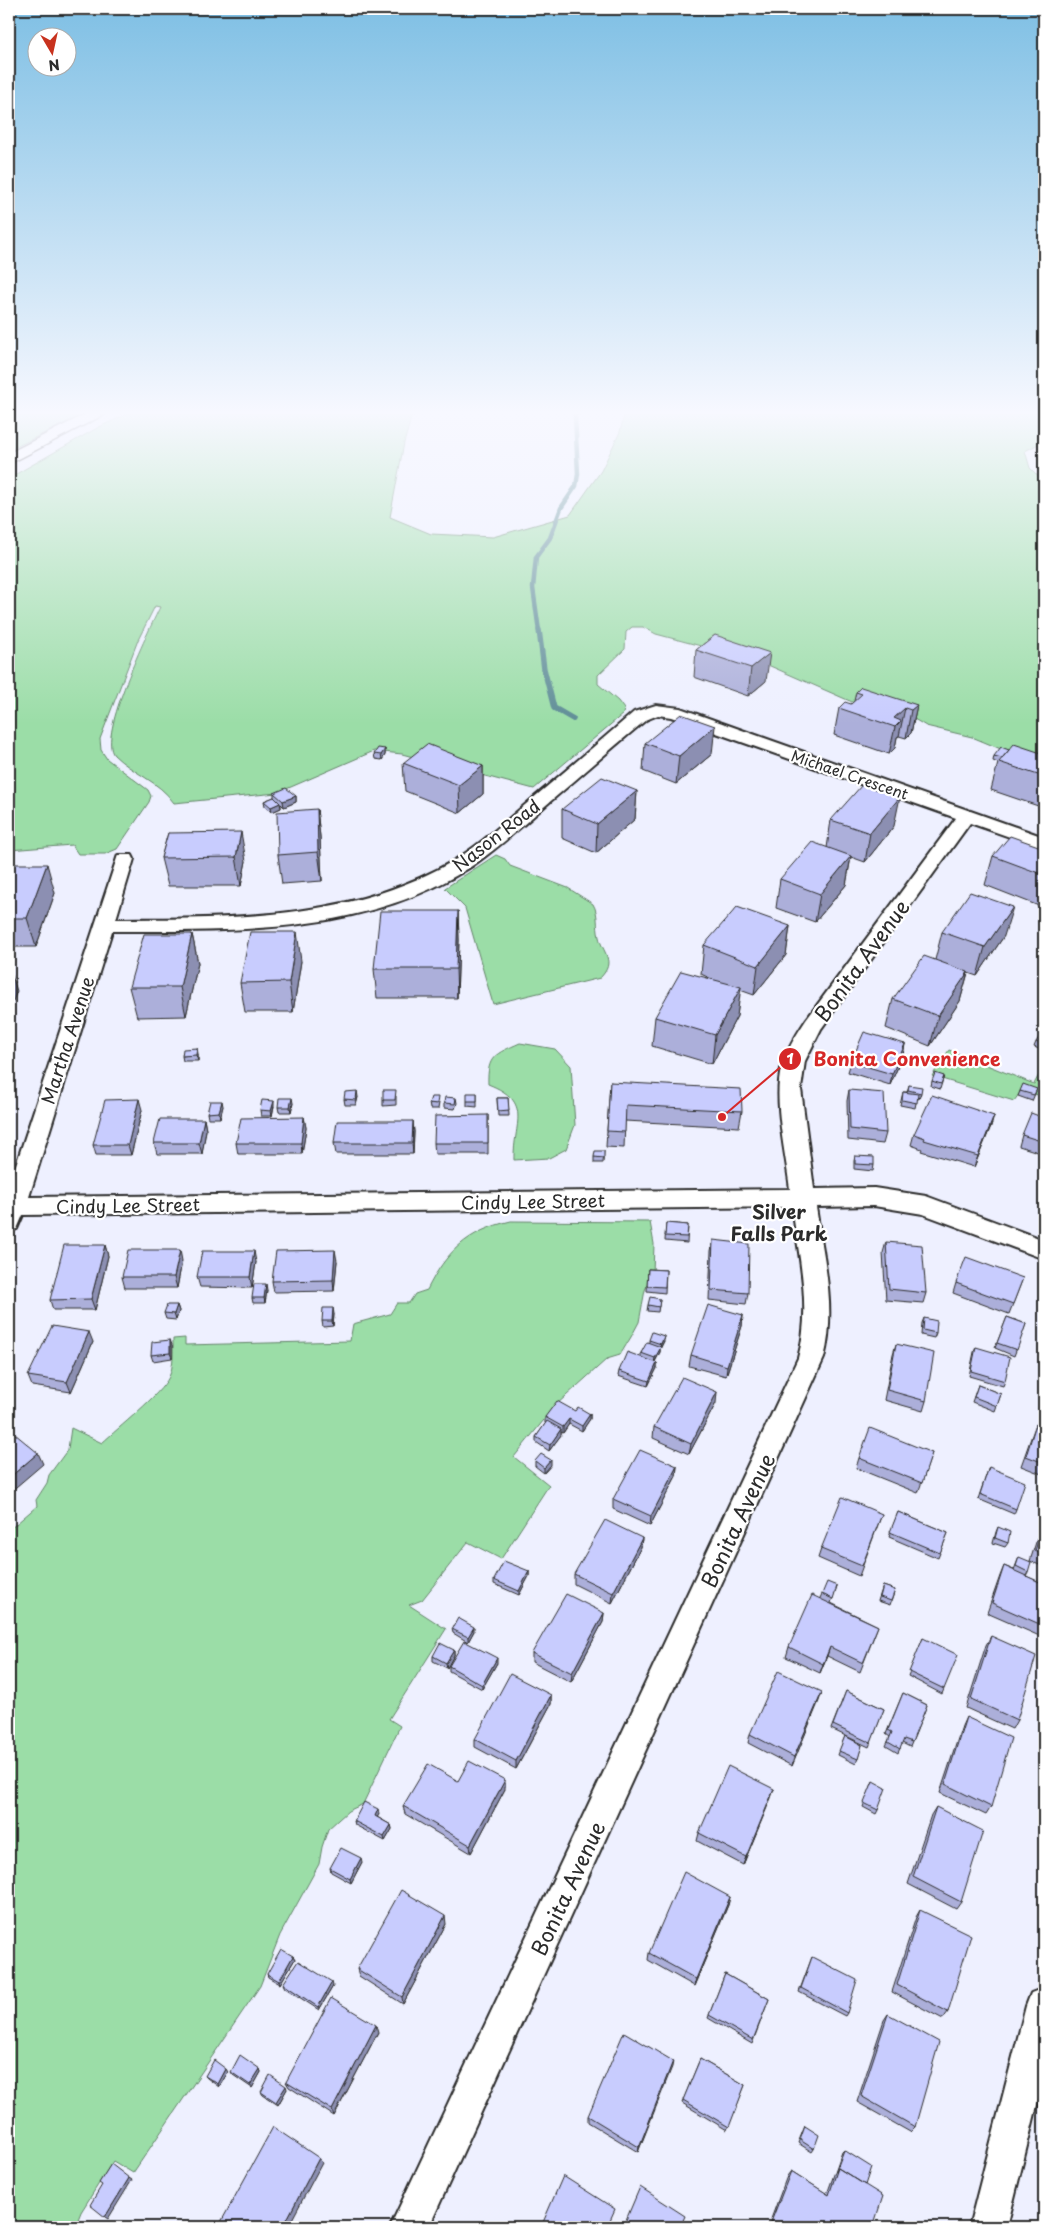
<svg xmlns="http://www.w3.org/2000/svg" width="1053" height="2236" font-family="'Playpen Sans',sans-serif">
	<style>
		.green { fill: #9bdda7; stroke: #638469 }
		.lines { fill: none; stroke-linecap: round; stroke-linejoin: round }
		.stream-far1 { stroke: #5e8d96; stroke-width: 4.5 }
		.stream { stroke: #5e8d96; stroke-width: 5.5 }
		.street-casing { stroke: #2b2b2b; stroke-width: 4 }
		.secondary-casing { stroke: #2b2b2b; stroke-width: 3 }
		.street { fill: #fff; fill-rule: evenodd }
		.secondary { fill: #fff; fill-rule: evenodd }
		.wall { fill: #acafda; stroke: #2b2b2b }
		.shaded-wall { fill: #8c8fb2; stroke: #2b2b2b }
		.building { fill: #c8ccfe; stroke: #2b2b2b }
		.labels { text-anchor: middle; dominant-baseline: central; stroke-width: 4.5; stroke-linejoin: round; paint-order: stroke }
		.far-street-label { font-size: 15px; fill: #2b2b2b; stroke: #fff }
		.street-label { font-size: 18px; fill: #2b2b2b; stroke: #fff }
		.neighbourhood-label { font-size: 19px; font-weight: bold; fill: #2b2b2b; stroke: #fff }
		.near-street-label { font-size: 21px; fill: #2b2b2b; stroke: #fff }
		.leader { fill: none; stroke: #d62828; stroke-width: 2 }
		.callout-dot { fill: #d62828; stroke: #fff; stroke-width: 2 }
		.mark-label { font-size: 15px; text-anchor: middle; font-weight: bold; fill: #fff }
		.callout-label { font-size: 19px; text-anchor: middle; font-weight: bold; fill: #d62828; stroke: #fff; stroke-width: 4.5; stroke-linejoin: round; paint-order: stroke }
	</style>
	<rect width="100%" height="100%" fill="#eef0ff"/>
	<filter id="ink" filterUnits="userSpaceOnUse"><feTurbulence type="fractalNoise" baseFrequency=".02" numOctaves="2"/><feDisplacementMap in="SourceGraphic" scale="10" xChannelSelector="R" yChannelSelector="G"/><feConvolveMatrix kernelMatrix="1 2 1 2 8 2 1 2 1" color-interpolation-filters="sRGB"/></filter>
	<g filter="url(#ink)">
		<path class="green" d="M9,411H91L9,450Z
			M134,411H413L404,443L390,517L431,534L493,537L570,515L601,471L620,432L625,411H1044V441L1025,451L1030,468L1044,482V767L972,737L926,726L909,716L859,705L761,662L656,634L643,627H632L626,632L625,649L598,675V684L618,701L624,709L623,714L534,789L402,754L374,751L277,793L174,803C159,781 132,773 114,755C97,736 149,630 160,607L155,606L138,640L100,739L101,750L107,759L148,790L151,796L149,802L117,849L105,854H78L72,845L9,850V478L99,427Z
			M496,855L505,859L510,866L568,888L593,904C599,914 596,926 599,937C602,952 617,961 600,978L493,1004L465,908L445,888Z
			M520,1043L555,1049L571,1066L575,1125L566,1149L549,1158L514,1160C513,1123 534,1102 488,1084C487,1056 495,1054 520,1043Z
			M949,1050L1034,1084L1044,1066V1097L1022,1090L1014,1101L932,1076Z
			M511,1221L650,1222L654,1244L653,1273L645,1290L639,1322L631,1337L620,1355L607,1359L556,1405L514,1457L549,1485L501,1559L468,1542L422,1600L409,1605L446,1629L389,1719L400,1726L363,1804L348,1811L328,1829L322,1847L319,1864L280,1935L260,1986L133,2173L113,2161L81,2212L75,2227H9V1530L37,1506L36,1500L47,1483L49,1475L68,1449L71,1428L102,1443C118,1428 160,1395 169,1377C174,1366 173,1351 173,1339L185,1338V1345L350,1341L353,1324L390,1314L397,1303H409L415,1294L427,1290C446,1252 467,1231 511,1221Z"/>
		<g class="lines">
			<path class="stream-far1" d="M539,631L533,588L536,557L550,538L561,508L576,486L578,474L575,416L578,411"/>
			<path class="stream" d="M539,630L544,669L554,708L573,719"/>
			<g class="street-casing">
				<path id="street" d="M656,705L680,708L1044,837V849L970,823L821,1029L805,1061L801,1089L814,1189L874,1188L926,1196L1044,1240V1259L923,1214L874,1206L816,1207C823,1256 837,1308 824,1358L429,2227H390L798,1358C812,1308 799,1257 792,1207L23,1215L17,1229L9,1231V1186L118,855H132L134,859L116,919C232,918 350,921 453,861C477,847 498,828 519,810C557,778 596,745 634,712ZM658,715L671,717L956,818L806,1020C796,1035 786,1051 781,1069C773,1101 786,1155 790,1189L29,1197L112,931C232,931 363,935 469,868C496,850 521,827 545,806C579,777 612,748 646,720Z
					M1044,1988V2077L1007,2227H969L1026,2006L1031,1993Z"/>
			</g>
			<g class="secondary-casing">
				<path id="secondary" d="M92,411H111L9,464V453Z"/>
			</g>
			<use href="#street" class="street"/>
			<use href="#secondary" class="secondary"/>
		</g>
		<path class="wall" d="M715,635L766,681L748,696L694,677L696,650Z
			M856,692L917,705L911,733L906,738L899,736L897,737L895,748L889,754L834,735L839,708L851,704L854,701Z
			M645,743L712,754L676,784L643,771Z
			M385,749V755L382,760L375,759L374,754Z
			M1044,754V808L991,790L998,763L993,761L994,756Z
			M403,763L483,766V794L460,813L405,791Z
			M637,791L635,819L596,853L562,838V809Z
			M274,793L296,796V802L284,807L281,804V808L272,812L265,806L264,801L274,797Z
			M317,809L320,837L322,881L282,884L278,855Z
			M831,820L894,826L865,862L851,857L846,885L815,922L776,908L780,879L827,848Z
			M168,833L246,861L241,886H168L161,858Z
			M1044,848V908L985,885L993,856Z
			M9,864L55,893L36,947H9Z
			M458,911L459,940L457,998H377L374,969Z
			M790,926L786,955L754,995L740,990L737,1016L712,1064L652,1046L655,1017L714,980L701,974L704,945Z
			M942,932L1004,936L977,976L968,973L960,1001L930,1046L886,1028L893,999L935,960Z
			M192,934L198,963L186,1016L137,1017L129,987Z
			M301,961L293,1012H245L240,983Z
			M1044,1038V1051L1034,1047L1036,1042Z
			M905,1044L903,1055L890,1085L848,1072L851,1062Z
			M198,1054V1061H183L182,1056Z
			M944,1076L940,1089L931,1086L932,1081Z
			M610,1082L742,1111L739,1127L625,1121L624,1148L606,1147Z
			M909,1085L921,1093L919,1099L917,1098L915,1108L900,1105L903,1092H907Z
			M1037,1089L1032,1101L1018,1096L1020,1091Z
			M849,1090L886,1133L883,1144L848,1140L847,1101Z
			M477,1093V1107L467,1106V1101Z
			M396,1096V1105L383,1106V1100Z
			M358,1097L356,1105H345L344,1099Z
			M456,1098L457,1103L455,1109L444,1108V1103Z
			M497,1098H508L509,1116H498Z
			M293,1103L291,1112H279L278,1107Z
			M429,1103H439L438,1109H430Z
			M223,1106L220,1118H208L207,1113Z
			M274,1106L272,1116H261L260,1110Z
			M142,1110L131,1155H96L93,1145Z
			M488,1115V1154H435L434,1143Z
			M994,1116L991,1126L974,1167L921,1151L922,1149L911,1145L914,1134Z
			M304,1117L306,1128L302,1154H238L236,1143Z
			M1044,1118V1154L1019,1146L1022,1135Z
			M204,1119L206,1130L202,1154H157L154,1143Z
			M413,1121L414,1132L413,1154H336L334,1143Z
			M604,1151L603,1163H594V1157Z
			M855,1156L874,1165L873,1171L854,1169V1161Z
			M666,1223L688,1225L687,1243L665,1241Z
			M713,1240L748,1293L746,1304L709,1300L711,1251Z
			M886,1242L926,1293L923,1303L886,1300L883,1253Z
			M105,1245L108,1256L95,1310H53L50,1300Z
			M182,1261L177,1288H125L122,1277Z
			M337,1261L334,1291L274,1292L272,1281Z
			M256,1262L252,1288L200,1287L197,1277Z
			M648,1269L666,1270L665,1293L647,1291Z
			M1023,1278L1009,1314L953,1293L956,1283Z
			M267,1290L265,1303H253L252,1298Z
			M660,1299L658,1312L647,1311L648,1305Z
			M177,1305L179,1311L176,1320L166,1319L164,1313Z
			M334,1314L333,1326L323,1327L322,1321Z
			M743,1315L742,1326L726,1376L689,1366L691,1355Z
			M1007,1317L1026,1324L1014,1356L995,1348Z
			M924,1318L936,1333L934,1338L921,1335L922,1323Z
			M649,1340L664,1341L660,1349V1352L655,1362L657,1363V1368L648,1386L618,1376L619,1371L641,1357V1353L649,1342Z
			M93,1342L71,1392L32,1386L28,1376Z
			M896,1344L926,1401L923,1411L884,1400L893,1354Z
			M172,1345V1358L153,1361L151,1355Z
			M976,1347L1005,1381L1003,1386L969,1376L974,1352Z
			M978,1385L1001,1394L995,1411L972,1402Z
			M716,1403L689,1454L653,1438L654,1427Z
			M575,1411L590,1414V1419L582,1431L569,1424L563,1433L561,1432V1435L549,1451L536,1442V1437L546,1423H545V1417Z
			M1036,1424L1044,1427V1475L1021,1466L1032,1435Z
			M932,1453L918,1493L856,1468L859,1458Z
			M535,1461L551,1465L544,1473L535,1466Z
			M677,1466L676,1476L650,1526L613,1509V1499Z
			M989,1467L1016,1509L1014,1514L978,1499Z
			M898,1512L948,1533L938,1558L889,1537Z
			M882,1514L859,1576L818,1558L821,1549Z
			M1044,1517V1567L1030,1561Z
			M998,1527L1008,1543L1005,1547L993,1543L996,1532Z
			M642,1538L641,1547L612,1603L574,1584V1574Z
			M1019,1557L1028,1572L1026,1576L1044,1584V1638L987,1613L1000,1576L1004,1566L1014,1570Z
			M529,1571V1576L519,1595L494,1584V1580Z
			M837,1586L831,1603L878,1626L860,1672L827,1656L820,1673L786,1657L789,1647L820,1598L822,1594Z
			M883,1586L895,1590L890,1605L878,1601Z
			M604,1613L603,1622L571,1682L532,1662V1653Z
			M452,1629L474,1631L468,1642L453,1633Z
			M991,1636L1017,1720L1012,1729L966,1708L986,1645Z
			M923,1638L944,1689L942,1694L908,1676Z
			M454,1650V1655L447,1668L433,1661V1656Z
			M497,1663L482,1689L449,1671V1666Z
			M846,1691L884,1709L869,1747L831,1729Z
			M822,1692L792,1766L748,1743L750,1734Z
			M903,1693L927,1705L910,1747L902,1743L898,1753L886,1746L890,1737L886,1734Z
			M551,1695V1704L516,1769L475,1747V1739Z
			M966,1717L991,1807L986,1815L940,1793L962,1726Z
			M845,1736L862,1745L856,1764L838,1755Z
			M873,1781L878,1810L876,1814L863,1807Z
			M505,1789L471,1853L405,1814L403,1806Z
			M774,1789L743,1865L697,1841L699,1833Z
			M936,1807L961,1902L956,1909L908,1884L931,1815Z
			M379,1814L377,1817L391,1825L392,1829L385,1841L355,1825L354,1821Z
			M362,1862L351,1883L331,1872L330,1868Z
			M730,1897L728,1905L694,1986L648,1960L649,1953Z
			M920,1910L948,2012L943,2019L892,1992L916,1917Z
			M446,1924L403,2004L359,1976L357,1969Z
			M293,1956L295,1959L280,1984L268,1977L267,1974Z
			M812,1957L847,2013L845,2016L799,1992Z
			M725,1974L769,1999L752,2044L708,2018Z
			M283,1984L333,1986L319,2010L285,1988Z
			M888,2014L915,2127L910,2132L857,2102L884,2020Z
			M378,2032L334,2116L289,2087L286,2082Z
			M700,2059L745,2085L727,2130L682,2103Z
			M673,2061L638,2152L588,2122V2116Z
			M260,2069L261,2072L252,2088L233,2075L231,2072Z
			M228,2072L219,2087L207,2078L205,2076Z
			M287,2089L278,2105L263,2095L261,2092Z
			M805,2126L814,2149L812,2152L798,2143Z
			M844,2150L865,2185L873,2227H768L787,2176L791,2171L827,2194L842,2152Z"/>
		<path class="shaded-wall" d="M770,653L766,681L748,696L751,668Z
			M917,705L911,733L906,738L911,710Z
			M905,708L899,736L897,737L895,748L889,754L895,727L894,718Z
			M715,726L712,754L676,784L679,756Z
			M385,749V755L382,760L381,755Z
			M483,766V794L460,813L459,785Z
			M637,791L635,819L596,853L597,824Z
			M296,796V802L284,807L283,801Z
			M900,797L894,826L865,862L870,833Z
			M280,803L281,808L272,812L271,807Z
			M317,809L320,837L322,881L318,852Z
			M241,832L246,861L241,886L236,857Z
			M851,856L846,885L815,922L820,894Z
			M47,864L55,893L36,947L27,918Z
			M1013,907L1004,936L977,976L985,947Z
			M458,911L459,940L457,998L456,969Z
			M790,926L786,955L754,995L758,966Z
			M297,932L301,961L293,1012L289,982Z
			M192,934L198,963L186,1016L180,987Z
			M9,967L17,991L11,1006L9,999Z
			M968,972L960,1001L930,1046L938,1016Z
			M741,987L737,1016L712,1064L715,1035Z
			M905,1044L903,1055L890,1085L892,1074Z
			M197,1048L198,1054V1061L196,1055Z
			M357,1091L358,1097L356,1105V1100Z
			M292,1098L293,1103L291,1112L290,1107Z
			M139,1099L142,1110L131,1155L128,1145Z
			M222,1101L223,1106L220,1118L219,1112Z
			M274,1101V1106L272,1116L271,1111Z
			M994,1116L991,1126L974,1167L978,1156Z
			M304,1117L306,1128L302,1154L301,1143Z
			M204,1119L206,1130L202,1154L199,1143Z
			M413,1121L414,1132L413,1154L412,1143Z
			M105,1245L108,1256L95,1310L91,1299Z
			M180,1250L182,1261L177,1288L174,1277Z
			M335,1250L337,1261L334,1291L333,1280Z
			M254,1251L256,1262L252,1288L250,1277Z
			M266,1284L267,1290L265,1303L264,1298Z
			M177,1305L179,1311L176,1320L174,1314Z
			M333,1308L334,1314L333,1326L332,1321Z
			M743,1315L742,1326L726,1376L727,1366Z
			M89,1332L93,1342L71,1392L67,1382Z
			M664,1336V1341L660,1349V1352L654,1363L655,1358L660,1347L661,1344Z
			M170,1340L172,1345V1358L170,1353Z
			M657,1363V1368L648,1386L649,1381Z
			M717,1392L716,1403L689,1454L691,1444Z
			M590,1414V1419L582,1431V1426Z
			M569,1419V1424L563,1433V1427Z
			M561,1429V1435L549,1451L550,1445Z
			M38,1453L43,1464L9,1493V1478Z
			M551,1460V1465L544,1473V1468Z
			M677,1466L676,1476L650,1526L651,1516Z
			M642,1538L641,1547L612,1603L613,1593Z
			M529,1571V1576L519,1595V1591Z
			M604,1613L603,1622L571,1682L572,1673Z
			M474,1627V1631L468,1642V1637Z
			M830,1647L827,1656L820,1673L823,1664Z
			M454,1650V1655L447,1668L446,1663Z
			M497,1658V1663L482,1689V1685Z
			M822,1692L819,1701L792,1766L794,1757Z
			M551,1695V1704L516,1769V1761Z
			M505,1780V1789L471,1853L470,1845Z
			M774,1789L771,1798L743,1865L746,1857Z
			M378,1809L379,1814L376,1820L375,1816Z
			M391,1825L392,1829L385,1841L384,1837Z
			M361,1858L362,1862L351,1883L350,1879Z
			M730,1897L728,1905L694,1986L696,1979Z
			M445,1916L446,1924L403,2004L402,1997Z
			M293,1956L295,1959L280,1984L279,1981Z
			M332,1982L333,1986L319,2010L318,2007Z
			M376,2025L378,2032L334,2116L332,2110Z
			M673,2061L672,2067L638,2152L639,2147Z
			M226,2069L228,2072L219,2087L218,2084Z
			M260,2069L261,2072L252,2088L250,2085Z
			M286,2086L287,2089L278,2105L276,2102Z
			M319,2158L322,2163L288,2227H283Z
			M129,2178L132,2180L108,2219L105,2217Z"/>
		<path class="building" d="M715,635L770,653L751,668L696,650Z
			M861,687L917,705L911,710L905,708L894,718L901,721L895,727L839,708L845,702L851,704L862,694L856,692Z
			M681,714L715,726L679,756L645,743Z
			M427,744L483,766L459,785L403,763Z
			M1014,744L1044,754V777L999,762Z
			M1001,747L1009,750L1002,758L994,756Z
			M378,748L385,749L381,755L374,754Z
			M602,777L637,791L597,824L562,809Z
			M862,785L900,797L870,833L831,820Z
			M286,788L296,796L283,801L274,793Z
			M274,797L280,803L271,807L264,801Z
			M317,809L318,852L278,855L277,812Z
			M241,832L236,857L161,858L168,833Z
			M1010,836L1044,848V875L993,856Z
			M812,842L851,856L820,894L780,879Z
			M9,864H47L27,918H9Z
			M970,892L1013,907L985,947L942,932Z
			M737,907L790,926L758,966L704,945Z
			M380,911H458L456,969H374Z
			M250,932H297L289,982L240,983Z
			M144,934H192L180,987H129Z
			M924,956L968,972L938,1016L893,999Z
			M681,971L741,987L715,1035L655,1017Z
			M864,1032L905,1044L892,1074L851,1062Z
			M1040,1036L1044,1038V1045L1036,1042Z
			M197,1048L196,1055L182,1056L183,1049Z
			M935,1073L944,1076L941,1084L932,1081Z
			M610,1082L741,1089L742,1111L626,1105L625,1132L607,1131Z
			M1023,1084L1037,1089L1034,1095L1020,1091Z
			M909,1085L922,1087L921,1093L908,1090Z
			M383,1090H396L395,1100H383Z
			M849,1090L884,1093L886,1133L850,1129Z
			M357,1091L356,1100L344,1099L345,1092Z
			M903,1092L918,1094L917,1103L902,1100Z
			M467,1093H477V1101H467Z
			M932,1095L994,1116L978,1156L924,1140L925,1138L914,1134Z
			M431,1097H438L437,1104L429,1103Z
			M445,1097L456,1098L455,1104L444,1103Z
			M279,1098H292L290,1107H278Z
			M497,1098H508L509,1110L498,1111Z
			M139,1099L128,1145H93L105,1100Z
			M262,1100L274,1101L271,1111L260,1110Z
			M210,1101H222L219,1112L207,1113Z
			M1031,1113L1044,1118V1142L1022,1135Z
			M488,1115V1143H434L435,1116Z
			M304,1117L301,1143H236L241,1118Z
			M160,1119H204L199,1143H154Z
			M337,1121H413L412,1143H334Z
			M595,1151H604V1158L594,1157Z
			M855,1156L874,1157V1165L855,1164Z
			M666,1223L688,1225L687,1237L665,1236Z
			M713,1240L749,1244L748,1293L711,1290Z
			M886,1242L922,1245L926,1293L889,1289Z
			M64,1245H105L91,1299L50,1300Z
			M128,1250H180L174,1277H122Z
			M335,1250L333,1280L272,1281L276,1251Z
			M202,1251H254L250,1277H197Z
			M966,1257L1023,1278L1013,1304L956,1283Z
			M648,1269L666,1270L665,1287L647,1286Z
			M254,1284H266L264,1298H252Z
			M650,1297L660,1299L659,1307L648,1305Z
			M167,1305H177L174,1314L164,1313Z
			M708,1305L743,1315L727,1366L691,1355Z
			M323,1308H333L332,1321H322Z
			M1007,1317L1026,1324L1017,1350L997,1343Z
			M924,1318L937,1321L936,1333L923,1330Z
			M52,1326L89,1332L67,1382L28,1376Z
			M652,1332L664,1336L661,1344L649,1340Z
			M170,1340V1353L151,1355L152,1342Z
			M647,1342L661,1347L655,1358L641,1353Z
			M896,1344L934,1353L926,1401L887,1390Z
			M976,1347L1010,1357L1005,1381L971,1371Z
			M627,1352L657,1363L649,1381L619,1371Z
			M682,1377L717,1392L691,1444L654,1427Z
			M978,1385L1001,1394L997,1406L974,1397Z
			M557,1401L575,1411L578,1407L590,1414L582,1426L569,1419L563,1427L545,1417Z
			M547,1421L561,1429L550,1445L536,1437Z
			M1036,1424L1044,1427V1463L1026,1456Z
			M870,1428L932,1453L922,1483L859,1458Z
			M9,1429L38,1453L9,1478Z
			M640,1450L677,1466L651,1516L613,1499Z
			M541,1454L551,1460L544,1468L535,1461Z
			M989,1467L1025,1482L1016,1509L980,1494Z
			M842,1497L882,1514L862,1566L821,1549Z
			M898,1512L948,1533L940,1553L890,1532Z
			M605,1520L642,1538L613,1593L574,1574Z
			M1044,1522V1555L1035,1551Z
			M998,1527L1010,1532L1008,1543L995,1538Z
			M1019,1557L1031,1562L1028,1572L1016,1566Z
			M504,1561L529,1571L519,1591L494,1580Z
			M1004,1566L1044,1584V1626L992,1603Z
			M827,1582L837,1586L833,1599L822,1594Z
			M883,1586L895,1590L891,1601L880,1597Z
			M566,1594L604,1613L572,1673L532,1653Z
			M812,1595L878,1626L863,1663L830,1647L823,1664L789,1647Z
			M458,1618L474,1627L468,1637L452,1629Z
			M991,1636L1036,1656L1017,1720L971,1699Z
			M923,1638L958,1655L944,1689L909,1672Z
			M464,1641L497,1658L482,1685L449,1666Z
			M440,1643L454,1650L446,1663L433,1656Z
			M778,1671L822,1692L794,1757L750,1734Z
			M510,1674L551,1695L516,1761L475,1739Z
			M846,1691L884,1709L871,1743L833,1725Z
			M903,1693L927,1705L912,1742L904,1739L900,1749L888,1742L892,1732L888,1730Z
			M966,1717L1011,1738L991,1807L945,1784Z
			M845,1736L862,1745L858,1759L839,1751Z
			M469,1761L505,1780L470,1845L403,1806L428,1764L458,1781Z
			M728,1766L774,1789L746,1857L699,1833Z
			M873,1781L886,1788L878,1810L864,1803Z
			M364,1802L378,1809L375,1816L391,1825L384,1837L354,1821Z
			M936,1807L983,1831L961,1902L913,1877Z
			M341,1848L361,1858L350,1879L330,1868Z
			M684,1872L730,1897L696,1979L649,1953Z
			M401,1890L445,1916L402,1997L357,1969Z
			M920,1910L971,1935L948,2012L897,1985Z
			M281,1949L293,1956L279,1981L267,1974Z
			M812,1957L857,1980L847,2013L801,1988Z
			M298,1961L332,1982L318,2007L283,1984Z
			M725,1974L769,1999L753,2040L709,2015Z
			M331,1998L376,2025L332,2110L286,2082Z
			M888,2014L939,2042L915,2127L861,2096Z
			M624,2032L673,2061L639,2147L588,2116Z
			M240,2055L260,2069L250,2085L231,2072Z
			M700,2059L745,2085L729,2127L683,2100Z
			M214,2060L226,2069L218,2084L205,2076Z
			M270,2075L286,2086L276,2102L261,2092Z
			M805,2126L819,2135L814,2149L800,2140Z
			M273,2127L319,2158L283,2227H228L221,2222Z
			M844,2150L871,2167L865,2185L838,2168L836,2171Z
			M111,2164L129,2178L105,2217L90,2205L102,2185L99,2183Z
			M838,2168L883,2196L873,2227H769L791,2171L829,2195Z
			M563,2176L615,2209L607,2227H541Z
			M640,2187L685,2216L680,2227H623Z"/>
	</g>
	<linearGradient id="sky" x2="0" y2="1"><stop stop-color="#7ebfe4"/><stop offset="0.57" stop-color="#f7f8ff"/><stop offset="1" stop-color="#f7f8ff" stop-opacity="0"/></linearGradient>
	<rect width="1053" height="724" fill="url(#sky)"/>
	<g class="labels">
		<g class="far-street-label">
			<text transform="translate(850 774) rotate(19)">Michael Crescent</text>
		</g>
		<g class="street-label">
			<text transform="translate(496 835) rotate(-38)">Nason Road</text>
			<text transform="translate(67 1040) rotate(-72)">Martha Avenue</text>
			<text transform="translate(533 1201) rotate(-1)">Cindy Lee Street</text>
			<text transform="translate(128 1205) rotate(-1)">Cindy Lee Street</text>
		</g>
		<g class="neighbourhood-label">
			<text x="779" y="1211">Silver<tspan x="779" dy="22">Falls Park</tspan></text>
		</g>
		<g class="near-street-label">
			<text transform="translate(861 960) rotate(-54)">Bonita Avenue</text>
			<text transform="translate(737 1520) rotate(-65)">Bonita Avenue</text>
			<text transform="translate(567 1888) rotate(-65)">Bonita Avenue</text>
		</g>
	</g>
	<path class="leader" d="M722 1117L790 1059"/>
	<g class="callout-dot">
		<circle cx="722" cy="1117" r="5"/>
		<circle cx="790" cy="1059" r="12"/>
	</g>
	<g class="mark-label">
		<text x="790" y="1064">1</text>
	</g>
	<g class="callout-label">
		<text x="907" y="1066">Bonita Convenience</text>
	</g>
	<rect width="1053" height="2236" fill="none" stroke="#fff" stroke-width="30"/>
	<rect x="15" y="15" width="1023" height="2206" fill="none" stroke="#2b2b2b" stroke-width="2" filter="url(#ink)"/>
	<g transform="translate(52 52) rotate(171)"><circle r="24" fill="#ffffff" stroke="#aaaaaa"/>
	<path d="M0-4L9 19L0 12L-9 19Z" fill="#c8321e"/>
	<text y="-8" font-size="14" font-weight="bold" text-anchor="middle" fill="#2b2b2b">N</text>
	</g>
</svg>
